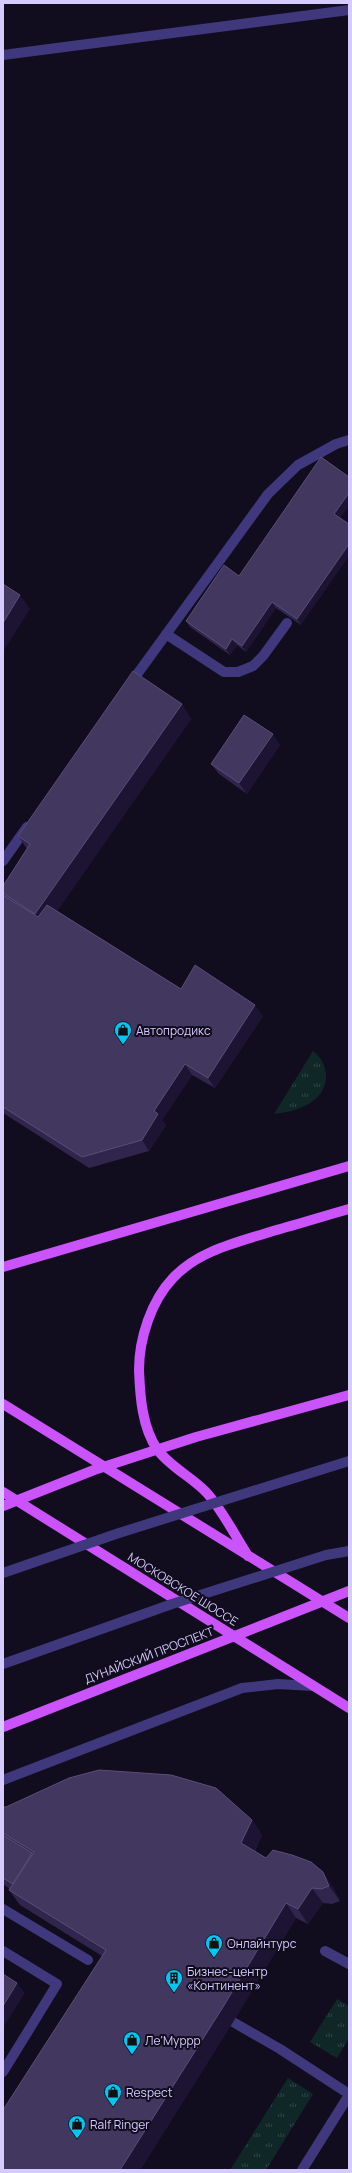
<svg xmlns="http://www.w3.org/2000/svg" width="352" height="2173" font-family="Manrope,sans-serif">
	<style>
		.grass { fill: url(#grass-tufts) }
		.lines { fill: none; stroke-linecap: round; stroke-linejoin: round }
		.minor { stroke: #40387d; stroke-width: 10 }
		.major { stroke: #cb53fc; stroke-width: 10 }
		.minor-bridge { stroke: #40387d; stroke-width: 10 }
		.major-bridge { stroke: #cb53fc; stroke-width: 10 }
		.wall { fill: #30254c }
		.shaded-wall { fill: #1c1432 }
		.building { fill: #42375f; stroke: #594e78 }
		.labels { text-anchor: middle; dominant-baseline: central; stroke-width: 4; stroke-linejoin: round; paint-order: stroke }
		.poi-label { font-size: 12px; fill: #d5cbfe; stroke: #110c1e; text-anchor: start }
		.street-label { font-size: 12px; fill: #d5cbfe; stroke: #110c1e }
	</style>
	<defs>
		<pattern id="grass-tufts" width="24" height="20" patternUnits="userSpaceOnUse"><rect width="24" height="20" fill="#102728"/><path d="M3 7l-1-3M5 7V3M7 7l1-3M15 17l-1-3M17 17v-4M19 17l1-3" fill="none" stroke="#324548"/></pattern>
	</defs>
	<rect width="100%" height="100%" fill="#110c1e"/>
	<path class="grass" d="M313,1051C321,1057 325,1065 326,1075C327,1102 296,1112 274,1114Z
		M337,1999L349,2006V2038L337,2058L310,2042Z
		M288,2078L313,2094L266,2170H230Z"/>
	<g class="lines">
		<path class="minor" d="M3,55L349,10
			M166,634L224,672H238L253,666L263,656L287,623
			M130,684L268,494L298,465L336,444L349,440
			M3,861L27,827
			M3,1780L242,1688L278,1684L313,1686
			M3,1909L88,1960
			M3,1951L57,1984L3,2072
			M325,1951L349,1964
			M233,2022L280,2049L349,2094
			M302,2170L349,2095"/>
		<path class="major" d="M3,1267L349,1166
			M3,1404L349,1618
			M3,1492L349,1708
			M248,1556C236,1537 220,1506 205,1491C190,1476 169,1466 157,1449C142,1427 140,1396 139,1370C139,1339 151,1301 173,1278C199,1250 239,1242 273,1231C299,1224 324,1216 349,1209"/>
		<path class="minor-bridge" d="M3,1573L119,1533L349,1461
			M3,1664L172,1604L326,1555L349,1551"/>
		<path class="major-bridge" d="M3,1506L94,1470L196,1437L349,1395
			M3,1727L349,1591"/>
	</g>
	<path class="wall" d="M349,505L340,518L301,625L276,608L246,652L237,645L230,655L190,627L186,621Z
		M182,704L191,719L57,911L181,989L263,1016L215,1088L192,1075L162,1120L166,1125L149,1151L89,1168L3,1113V886L27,849L18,836Z
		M280,745L247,794L219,774L211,764Z
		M3,1807L252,1820L262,1835L255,1851L266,1858L333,1887L340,1901L332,1904L323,1903L308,1924L296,1918L233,2022L140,2170H3L102,1956L20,1905L9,1890L10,1889L3,1884Z"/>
	<path class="shaded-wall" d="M349,493V505L339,520L334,514Z
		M349,544V556L301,625L297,619Z
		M20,595L30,609L3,652V623Z
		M272,602L276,608L246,652L242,646Z
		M232,639L237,645L230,655L226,649Z
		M182,704L191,719L45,928L35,914Z
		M273,734L280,745L247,794L239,783Z
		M255,1005L263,1016L215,1088L208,1078Z
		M185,1064L192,1075L162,1120L166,1125L149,1151L142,1140L154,1111Z
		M252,1820L262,1835L251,1858L241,1843Z
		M323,1872L333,1887L340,1901L329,1886Z
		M312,1888L323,1903L308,1924L298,1909Z
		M286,1903L296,1918L233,2022L140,2170H120Z
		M17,1983L25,1993L3,2028V2006Z"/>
	<path class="building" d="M321,457L349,477V493L334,514L349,524V544L297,619L272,602L242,646L232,639L226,649L186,621L224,565L239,576Z
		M3,584L20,595L3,623Z
		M133,671L182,704L35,914L3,893V886L30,844L18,836Z
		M244,715L273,734L239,783L211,764Z
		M3,895L38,917L47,905L181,989L195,965L255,1005L208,1078L185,1064L154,1111L158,1114L142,1140L82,1157L3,1107Z
		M99,1770L171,1775L216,1788L252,1820L241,1843L266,1858L273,1850L292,1855L311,1862L323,1872L329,1886L321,1889L312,1888L298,1909L286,1903L223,2007L120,2170H3V2110L106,1950L9,1890L34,1852L3,1833V1807H6L69,1778Z
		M3,1835L32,1853L13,1884L3,1878Z
		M3,1974L17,1983L3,2006Z"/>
	<defs>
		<g id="shop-pin" transform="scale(0.9)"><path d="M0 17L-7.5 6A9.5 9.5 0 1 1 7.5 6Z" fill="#04c6f1" stroke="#110c1e"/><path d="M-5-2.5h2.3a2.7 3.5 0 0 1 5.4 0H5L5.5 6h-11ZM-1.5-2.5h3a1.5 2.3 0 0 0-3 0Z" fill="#111"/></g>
		<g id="building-pin" transform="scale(0.9)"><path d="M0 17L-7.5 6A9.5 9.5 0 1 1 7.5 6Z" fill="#04c6f1" stroke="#110c1e"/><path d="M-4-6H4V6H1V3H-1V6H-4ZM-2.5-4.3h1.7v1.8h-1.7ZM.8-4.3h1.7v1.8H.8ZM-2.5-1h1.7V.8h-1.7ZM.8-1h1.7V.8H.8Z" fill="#111"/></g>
	</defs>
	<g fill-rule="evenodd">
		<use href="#shop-pin" x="123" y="1030"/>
		<use href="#shop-pin" x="214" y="1943"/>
		<use href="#building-pin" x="174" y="1978"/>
		<use href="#shop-pin" x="132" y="2040"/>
		<use href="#shop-pin" x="113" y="2092"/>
		<use href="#shop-pin" x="77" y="2124"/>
	</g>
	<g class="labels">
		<g class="poi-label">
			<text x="136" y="1030">Автопродикс</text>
			<text x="227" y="1943">Онлайнтурс</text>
			<text x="187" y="1971">Бизнес-центр<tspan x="187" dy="14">«Континент»</tspan></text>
			<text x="145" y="2040">Ле'Муррр</text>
			<text x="126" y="2092">Respect</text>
			<text x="90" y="2124">Ralf Ringer</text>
		</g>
		<g class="street-label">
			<text transform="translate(183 1589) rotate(32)">МОСКОВСКОЕ ШОССЕ</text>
			<text transform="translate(149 1655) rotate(-21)">ДУНАЙСКИЙ ПРОСПЕКТ</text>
		</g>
	</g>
	<rect width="352" height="2173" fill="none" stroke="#d5cbfe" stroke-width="8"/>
</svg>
